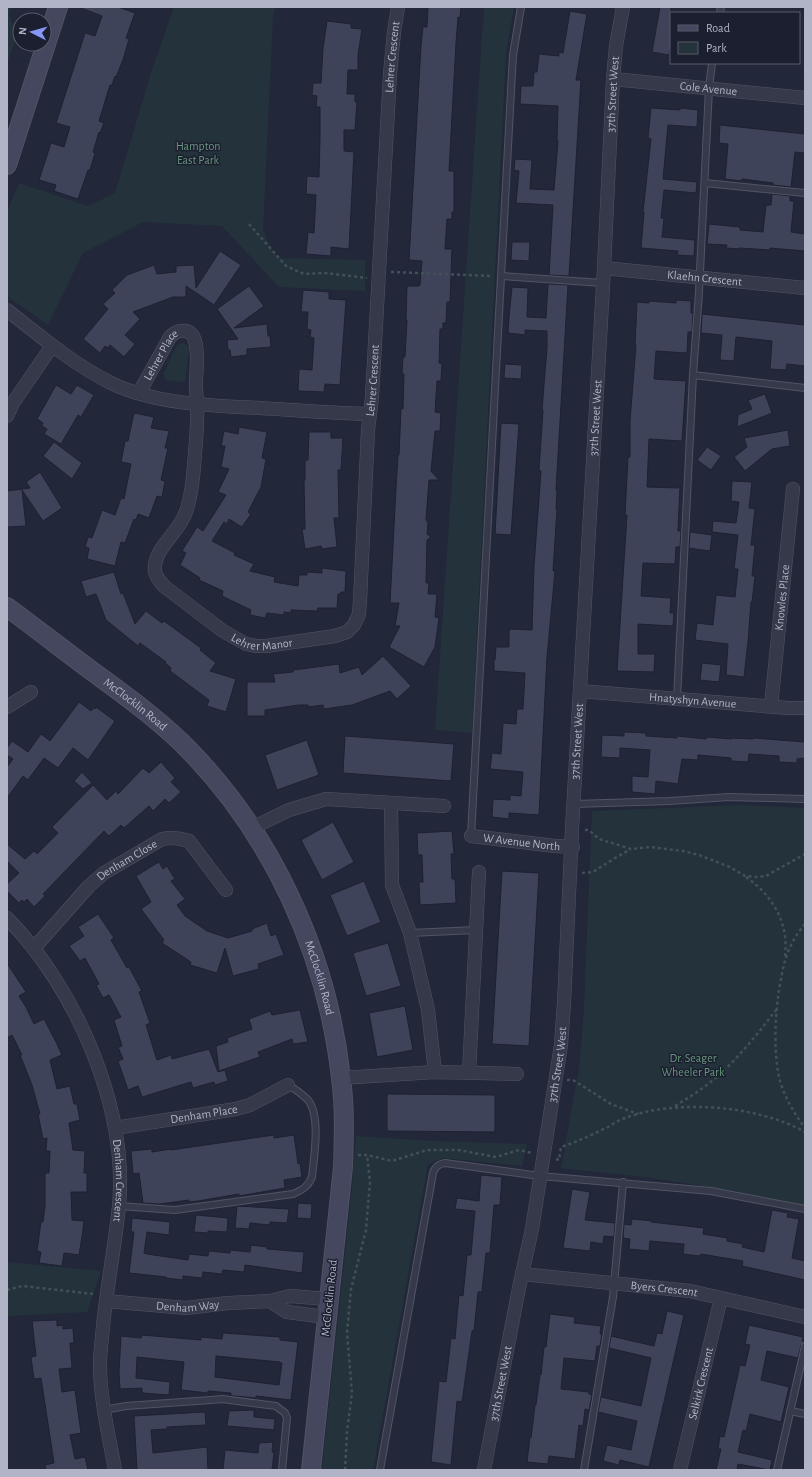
<svg xmlns="http://www.w3.org/2000/svg" width="812" height="1477" font-family="'Alegreya Sans',sans-serif">
	<style>
		.green { fill: #24333b }
		.building { fill: #3e435a; stroke: #1d2131; fill-rule: evenodd }
		.lines { fill: none; stroke-linecap: round; stroke-linejoin: round }
		.lane-casing { stroke: #515465; stroke-width: 8 }
		.street-casing { stroke: #515465; stroke-width: 14 }
		.secondary-casing { stroke: #515465; stroke-width: 20 }
		.path { stroke: #425058; stroke-width: 2.5; stroke-dasharray: 3 3; stroke-linecap: butt }
		.lane { stroke: #36394a; stroke-width: 6 }
		.street { stroke: #36394a; stroke-width: 13 }
		.secondary { stroke: #44475d; stroke-width: 18 }
		.labels { text-anchor: middle; dominant-baseline: central; stroke-width: 3; stroke-linejoin: round; paint-order: stroke }
		.street-label { font-size: 12px; fill: #b1b4c6; stroke: #1b1f2f }
		.park-label { font-size: 12px; fill: #68977d; stroke: #1b1f2f }
	</style>
	<rect width="100%" height="100%" fill="#22273a"/>
	<path class="green" d="M7,7H12L9,14L17,34L7,64Z
		M174,7H275L273,16L263,229L270,247L278,258L365,260V291L279,287L222,226L143,222L83,253L48,325L7,296V212L19,183L88,206L115,193L151,73Z
		M484,7H514L506,53L472,733L435,730Z
		M183,343L187,345L189,348L185,382L166,380L164,377V373L176,346L179,344Z
		M739,805L805,808V1206L729,1190L644,1177L561,1168L579,1068L581,1047L584,1007L592,811Z
		M356,1136L431,1141L527,1144L522,1166L443,1158L428,1164L373,1470H322L352,1188Z
		M7,1262L101,1271L87,1312L7,1316Z"/>
	<path class="building" d="M81,7H118L135,13L126,38L129,39L123,60L116,77L115,76L112,85H110L99,121L104,123L100,133L99,132L93,152L95,153L90,170H88L78,199L54,191L56,185L39,180L51,143L64,147L70,127L56,123L85,33L95,36L102,16L81,8Z
		M428,7H461L460,18L458,17L456,43L449,171H454V212H452V219H447L445,249H452L450,302H447L446,323H443V329H440L439,363H442L441,381H437L435,412L441,413L440,431H435L431,471L439,480H429L426,520L428,523L427,534L431,537L427,540L426,583H429L428,594H437L435,617L439,618L435,647L424,667L389,647L400,626H395L399,603H390L396,488L398,455H399L401,408L403,409L404,374H402L403,357H405L407,320H406L407,286H419L420,285L422,261L409,260L421,45L423,27H427Z
		M660,7H671V42L669,55L652,52Z
		M570,11L587,14L576,80H581L569,276L549,275L553,205L516,203L519,171L514,170L515,159L532,160L530,189L554,190L558,141H557L558,106L520,104L521,86H533L534,72H537L539,54L559,56V52L563,53Z
		M327,21L351,24V28L362,29L358,55V70H348L347,94H355V102H357L355,130H344V151L354,152L349,249L331,247V256L306,254L308,232L314,233L316,195L306,194L307,176L319,177L320,139V107H316L317,96L312,95L313,83H321L323,48Z
		M651,108L680,110V108L698,110L697,127L668,125L663,179L697,182L696,193L664,190L661,218H664L662,237L695,240L694,256L677,255L678,251L641,248L644,212H643L651,139L648,138Z
		M720,125L805,134V153L795,152L791,187L773,185V183L742,179V181L725,179L728,144L719,143Z
		M772,194L790,196V201H794L791,232L805,234V251L770,248V250L739,248V249L726,248L727,245L707,244L709,224L740,227V230L763,232L766,205H771Z
		M512,242H530L529,261L511,260Z
		M220,251L241,265L214,305L186,286V297H173L133,312L140,319L125,335L135,344L124,357L110,345L108,348L105,346L100,353L83,339L108,309L103,304L115,293L112,290L127,275L154,265L157,274L176,272V266L194,265L196,288Z
		M548,284L568,285L556,490H557L556,509H557L553,571H555L547,657L539,815L509,813V819L492,817L493,799L510,800V795L521,796L523,772L490,769L492,753L501,754L503,723L516,724L517,709H523L525,673L494,671V660H495L496,647H509V629L532,630L534,566L541,471L539,470L543,410H542L547,348V331L525,330V335L508,333L509,317L512,287L528,288L527,317L546,318Z
		M249,286L264,306L234,328L267,324L268,336H270L271,347L247,349V355L231,357L230,350H228L227,340L238,339L217,309Z
		M303,290L329,292V299L346,300L340,385L325,384L324,392L298,391L299,369L312,370L314,338L310,337L311,330L307,329L308,312H301Z
		M676,300L691,301V313H693L692,332H688L687,353L656,351L654,379L686,381L682,441L649,439L647,487L678,488L680,485L678,531H681L680,547H676L675,564L643,563L641,596L671,598L670,613H674L673,626L638,624V654H655L654,672L617,671L627,515H625L628,457H630V421L636,345H635L637,302L649,303V301L676,303Z
		M702,314L805,325V366L787,364L786,370L770,369L772,341L736,337L734,361L720,360L722,335L701,333Z
		M505,364L522,365L521,379L504,378Z
		M56,385L71,394L77,385L94,395L81,417L78,415L61,444L44,434L47,429L42,426L43,423L37,419Z
		M765,394L772,413L737,427L738,415L752,409L748,400Z
		M134,413L154,417L151,428L169,431L165,448H168L161,480L165,481L162,497L157,496L149,518L138,514L136,520L134,519L125,543L121,542L115,566L87,559L89,548L85,547L88,537L92,538L102,510L115,515L121,498L124,499L131,464L121,462L125,441H128Z
		M501,423L519,424L511,535L495,534Z
		M239,427L267,432L262,458L266,459L261,487L248,512L251,514L242,527L229,519L227,524L224,522L212,541L235,553L234,555L254,564L250,571L275,577L274,582L298,586L299,575H307V572L322,573V568L346,571L345,592H341L340,594H338L337,608H318L317,611L291,610V613L284,612V615L267,613L265,618L250,615L251,610L222,596L223,591L199,580L200,578L180,565L186,553L182,551L197,527L203,531L226,495L218,492L229,469L221,467L225,446H221L224,431L238,434Z
		M788,430L790,446L772,449L745,471L734,457L747,447L744,438Z
		M309,432H331V438H343L341,470H338L339,518H334L337,547L322,549L321,546L305,549L302,529H305L304,481L305,480V460H308Z
		M54,442L82,463L72,479L43,456Z
		M707,447L721,456L711,470L697,460Z
		M40,472L62,508L43,521L22,490L26,526L7,527V491L30,488L26,482Z
		M732,481L752,482L749,508L755,509L751,545H755L752,576H755L752,602H751L748,642L744,677L726,675L728,644L695,640L697,623L713,625L716,595L735,597L738,569H734L738,535L712,532L713,521L736,523L739,502L731,501Z
		M690,532L712,535L710,551L689,548Z
		M114,572L121,594L123,593L135,624L146,611L162,623L164,621L201,648L200,650L216,663L210,671L236,679L226,712L207,706L209,700L170,671L171,668L165,663L166,662L140,643L138,646L106,620L96,594L86,597L81,581Z
		M383,656L411,686L397,699L390,691L352,705L324,709L323,705L308,707V705H299L265,710V716H247V682H275L273,674L293,672V670L339,664L340,673L359,667L362,675Z
		M702,663L721,665L719,682L700,680Z
		M79,702L91,711L93,708L95,709L96,707L115,721L88,760L73,748L58,768L44,758L28,780L23,776L7,798V767L13,759L7,755V748L12,741L28,752L41,734L50,741Z
		M624,732L646,733V736L677,738V736L706,739V737L732,739V738L753,739L754,738L805,742V758L797,759V763L779,762V756L749,754L748,762L731,761V758L698,755V760L682,759L678,784L656,781L655,794L632,792V776L648,777L650,750L620,748V758L601,757L602,735L624,736Z
		M345,736L454,744L451,781L343,773Z
		M307,740L319,775L277,790L265,755Z
		M161,762L175,778L171,782L181,792L169,803L165,799L153,811L149,806L124,828L121,825L109,836L104,831L43,894L45,896L34,907L27,899L24,902L22,900L19,903L7,891V884L19,873L7,861V844L25,859L34,851L37,854L58,833L52,827L93,785L107,800L116,791L118,794L143,768L149,773Z
		M82,772L92,783L83,789L74,781Z
		M333,822L354,862L322,880L301,840Z
		M452,831L454,854H451L452,879H455L456,903L420,905L419,882H423L422,855H418L417,833Z
		M159,862L163,869L167,866L175,879L171,881L185,899L177,905L185,916L207,931L228,938L252,931V929L267,923L271,936L276,934L284,955L258,964L259,969L233,976L225,948L217,973L190,965L191,962L162,943L164,940L141,909L151,902L136,876Z
		M502,871L539,873L529,1046L492,1044Z
		M364,881L381,922L347,936L330,895Z
		M98,914L114,938L111,940L127,968L129,967L142,991L139,992L150,1023L146,1025L157,1060L171,1055L172,1059L209,1049L218,1072L225,1070L228,1081L215,1085L214,1082L193,1088L191,1082L142,1097L138,1086L128,1090L118,1061L123,1059L118,1047L122,1046L114,1020L121,1017L109,995L103,998L96,985L99,984L85,958L80,961L69,946L84,936L78,927Z
		M388,943L401,986L366,996L353,953Z
		M7,963L26,992L19,996L26,1007L34,1024L44,1019L57,1044L62,1055L50,1060L57,1089L70,1086L74,1104H77L80,1120L69,1123L73,1150L85,1151L84,1173H87V1192H71L72,1220L84,1221L82,1237L79,1255L64,1253L62,1266L39,1263L41,1252L37,1251L41,1222H43L45,1206V1173H49L50,1151H46L47,1138L43,1139L38,1114H40L32,1085L20,1055H22L12,1035L7,1038Z
		M405,1006L413,1050L377,1057L369,1013Z
		M300,1010L308,1042L293,1044L292,1039L258,1052L260,1057L219,1071L216,1046L228,1042L227,1038L252,1029L249,1019L270,1011L272,1015Z
		M387,1094L495,1095V1132L387,1131Z
		M274,1135V1138L294,1135L298,1164L300,1163L302,1177L284,1180L285,1188L239,1196V1194L198,1201L189,1202V1200L160,1204L143,1203L139,1173L133,1174L131,1151L152,1149V1152L171,1149V1150Z
		M481,1175L502,1177L500,1205H494L490,1253H486L482,1292H478L474,1331H472L462,1402L457,1401L451,1465L431,1462L439,1381L446,1382L451,1338L455,1339L459,1295L463,1296L467,1255H471L475,1211L455,1209L457,1198L479,1201Z
		M572,1189L590,1192L585,1220L615,1223L614,1237L604,1236L603,1244L591,1242L590,1251L563,1248Z
		M298,1203L312,1204L311,1219L297,1218Z
		M237,1206L289,1209L287,1223L270,1222V1225L250,1223L249,1229L235,1228Z
		M772,1210L788,1213L787,1217L799,1219L792,1258L805,1261V1280L742,1266L743,1261L701,1254L700,1256L683,1254L684,1244L650,1241L649,1251L629,1249L630,1239L623,1238L624,1224L631,1225L632,1219L652,1221L651,1222L704,1228L703,1234L727,1238V1241L743,1244L742,1247L764,1252Z
		M196,1215L228,1218L227,1232L208,1231V1233L194,1232Z
		M132,1218L170,1222L169,1235L147,1232L144,1253L147,1254L188,1260L189,1254L208,1256L209,1251L230,1253V1250L250,1252L251,1245L267,1247V1249L304,1252L302,1273L245,1265L244,1272L223,1270L222,1274L203,1272L202,1278L183,1276V1280L166,1278V1277L129,1273L134,1232H131Z
		M667,1311L684,1315L649,1467L620,1460L619,1465L603,1461L607,1445L631,1450L637,1421L598,1412L601,1397L641,1406L651,1358L609,1348L611,1336L654,1346L657,1333L662,1334Z
		M550,1314L575,1317L574,1323L601,1326L600,1334H602L600,1346H597L595,1361L564,1358L561,1389L589,1392V1394L592,1395L589,1410L585,1409L583,1426L579,1425L575,1459L549,1456L548,1464L527,1462L530,1437L531,1438L535,1405H536L540,1374L541,1375L544,1347H546Z
		M57,1320V1326L63,1325V1329L73,1328L74,1343H70L72,1368L59,1369L62,1392L75,1390L81,1433L70,1435L75,1459L85,1457L88,1470H46L45,1465L54,1463L41,1378L34,1379L31,1357L36,1356L32,1321Z
		M749,1325L803,1337L802,1341L805,1342L801,1345L798,1358L767,1351L761,1380L789,1387L781,1422L750,1414L746,1431L743,1430L738,1452L772,1460L770,1470L738,1464L737,1470H716L721,1449H718L720,1436L724,1437L740,1365L745,1366L750,1345L745,1344Z
		M223,1333L280,1337V1340L298,1342L291,1400L256,1396V1398L235,1396H231V1393L208,1391V1393L181,1390L184,1362L137,1357L136,1378L170,1382L169,1395L142,1393V1388L120,1389L119,1372L121,1336L141,1338L142,1335L201,1340V1337L222,1339ZM216,1356L280,1362V1363H282L279,1385L215,1377Z
		M254,1410V1417L275,1419L274,1430L227,1426L229,1411Z
		M205,1412L206,1425L167,1427V1429L151,1430L153,1453L207,1447L208,1470H137L134,1416Z
		M273,1442L272,1452H274L272,1470H223L225,1450L258,1453L259,1443Z"/>
	<g class="lines">
		<g class="lane-casing">
			<path id="lane" d="M720,13L721,7
				M705,183L805,193
				M502,276L603,283
				M693,375L805,388
				M677,699L693,375L699,292L709,88L712,63
				M574,804L670,801L729,797L805,799
				M471,836L512,72L513,55L521,7
				M410,933L476,930
				M119,1206L175,1210L293,1194C302,1190 308,1187 312,1177C314,1157 321,1116 308,1100C302,1094 295,1089 288,1085
				M104,1410L126,1406L211,1400L222,1399L276,1406L285,1413L287,1418L282,1470
				M790,1411L805,1414
				M380,1470L433,1173C435,1167 438,1164 445,1163L540,1176L711,1191L805,1209
				M584,1470L613,1297L623,1182
				M777,1470L805,1346"/>
		</g>
		<g class="street-casing">
			<g id="street">
				<path id="s1" d="M613,79L805,98"/>
				<path id="s2" d="M604,268L805,288"/>
				<path d="M7,310C40,336 73,364 111,383C154,404 213,406 260,408C296,410 332,413 369,414"/>
				<path id="s3" d="M139,393L170,337C178,328 192,328 195,341C199,355 196,370 196,384C196,396 198,408 197,420C197,435 195,451 194,466C193,479 192,492 188,505C187,510 184,517 181,522C173,536 152,553 155,572C157,578 161,583 165,587L223,631L246,644L256,646H266L335,636L347,632L354,625L359,614L360,601L368,430L372,397L390,74L394,32L398,7"/>
				<path d="M7,416L13,403L52,346"/>
				<path id="s4" d="M580,691L788,708H805"/>
				<path id="s5" d="M771,706L793,489"/>
				<path d="M7,707L31,692"/>
				<path d="M391,803L392,885L410,933L428,1010L435,1072"/>
				<path d="M252,828L289,810L326,799L444,806"/>
				<path id="s6" d="M471,836L555,846L573,847"/>
				<path id="s7" d="M7,918C76,988 128,1107 119,1206C115,1246 107,1286 103,1326C102,1339 100,1352 100,1365C100,1400 109,1436 115,1470"/>
				<path id="s8" d="M34,948L89,886L104,873L162,839C172,837 180,838 189,841L226,890"/>
				<path d="M469,1073L479,872"/>
				<path d="M341,1078L435,1072L517,1074"/>
				<path id="s9" d="M115,1128L236,1109L250,1105L288,1085"/>
				<path id="s10" d="M522,1274L690,1291L805,1317"/>
				<path id="s11" d="M106,1301L186,1308L228,1303L270,1301L290,1296L328,1299"/>
				<path d="M270,1301L287,1312L326,1317"/>
				<path id="s12" d="M484,1470L519,1288L532,1229L561,1045L564,1003L572,829L604,268L613,79L616,46L623,7"/>
				<path id="s13" d="M680,1470L721,1298"/>
			</g>
		</g>
		<g class="secondary-casing">
			<g id="secondary">
				<path d="M7,165L58,7"/>
				<path id="s14" d="M7,607C37,629 66,652 96,674C126,696 155,717 182,743C272,832 327,953 341,1078C345,1108 344,1137 343,1167L311,1470"/>
			</g>
		</g>
		<path class="path" d="M249,224L286,266L304,274L325,273L367,278
			M391,272L492,276
			M585,830H589L599,839L631,849L650,847L683,851L699,855L730,867L745,876L757,877L766,876L805,854
			M582,873L593,872L615,858L631,849
			M746,877C773,896 789,923 785,956
			M805,924C796,934 788,949 785,961C776,994 772,1044 779,1077C783,1095 794,1113 805,1128
			M567,1080H573L611,1104L638,1114
			M675,1106C691,1096 706,1087 720,1074C741,1055 759,1032 776,1010
			M358,1155H367L392,1161L427,1150H458L496,1157L519,1150L532,1153
			M556,1159L559,1160L561,1147C577,1142 591,1135 606,1128C612,1125 618,1120 625,1118C676,1099 757,1105 805,1132
			M7,1290L22,1286L94,1294V1292
			M345,1470L347,1432L352,1393L347,1333L351,1289L366,1230L370,1182L367,1155"/>
		<use href="#lane" class="lane"/>
		<use href="#street" class="street"/>
		<use href="#secondary" class="secondary"/>
	</g>
	<g class="labels">
		<g class="street-label">
			<text stroke="none"><textPath href="#s3" startOffset="1137">Lehrer Crescent</textPath></text>
			<text stroke="none"><textPath href="#s1" startOffset="96">Cole Avenue</textPath></text>
			<text stroke="none"><textPath href="#s12" startOffset="1384">37th Street West</textPath></text>
			<text stroke="none"><textPath href="#s2" startOffset="101">Klaehn Crescent</textPath></text>
			<text stroke="none"><textPath href="#s3" startOffset="44">Lehrer Place</textPath></text>
			<text stroke="none"><textPath href="#s3" startOffset="813">Lehrer Crescent</textPath></text>
			<text stroke="none"><textPath href="#s12" startOffset="1060">37th Street West</textPath></text>
			<text stroke="none"><textPath href="#s5" startOffset="109">Knowles Place</textPath></text>
			<text stroke="none"><textPath href="#s3" startOffset="470">Lehrer Manor</textPath></text>
			<text stroke="none"><textPath href="#s4" startOffset="113">Hnatyshyn Avenue</textPath></text>
			<text stroke="none"><textPath href="#s14" startOffset="161">McClocklin Road</textPath></text>
			<text stroke="none"><textPath href="#s12" startOffset="736">37th Street West</textPath></text>
			<text stroke="none"><textPath href="#s6" startOffset="51">W Avenue North</textPath></text>
			<text stroke="none"><textPath href="#s8" startOffset="129">Denham Close</textPath></text>
			<text stroke="none"><textPath href="#s14" startOffset="497">McClocklin Road</textPath></text>
			<text stroke="none"><textPath href="#s12" startOffset="412">37th Street West</textPath></text>
			<text stroke="none"><textPath href="#s9" startOffset="90">Denham Place</textPath></text>
			<text stroke="none"><textPath href="#s7" startOffset="292">Denham Crescent</textPath></text>
			<text stroke="none"><textPath href="#s10" startOffset="143">Byers Crescent</textPath></text>
			<text transform="translate(329 1298) rotate(-84)">McClocklin Road</text>
			<text stroke="none"><textPath href="#s11" startOffset="82">Denham Way</textPath></text>
			<text stroke="none"><textPath href="#s12" startOffset="88">37th Street West</textPath></text>
			<text stroke="none"><textPath href="#s13" startOffset="89">Selkirk Crescent</textPath></text>
		</g>
		<g class="park-label">
			<text x="198" y="146">Hampton<tspan x="198" dy="14">East Park</tspan></text>
			<text x="693" y="1058">Dr. Seager<tspan x="693" dy="14">Wheeler Park</tspan></text>
		</g>
	</g>
	<rect width="812" height="1477" fill="none" stroke="#b1b4c6" stroke-width="16"/>
	<rect x="670" y="12" width="130" height="52" fill="#1b1f2f" stroke="#575b6b"/>
	<rect x="678" y="25" width="20" height="6" fill="#44475d" stroke="#575b6b"/>
	<text x="706" y="32" font-size="12" fill="#b1b4c6">Road</text>
	<rect x="678" y="42" width="20" height="12" fill="#24333b" stroke="#575b6b"/>
	<text x="706" y="52" font-size="12" fill="#b1b4c6">Park</text>
	<g transform="translate(32 32) rotate(276)"><circle r="19" fill="#1b1f2f" stroke="#575b6b"/>
	<path d="M0-3L7 15L0 10L-7 15Z" fill="#8597f7"/>
	<text y="-6" font-size="11" font-weight="bold" text-anchor="middle" fill="#b1b4c6">N</text>
	</g>
</svg>
